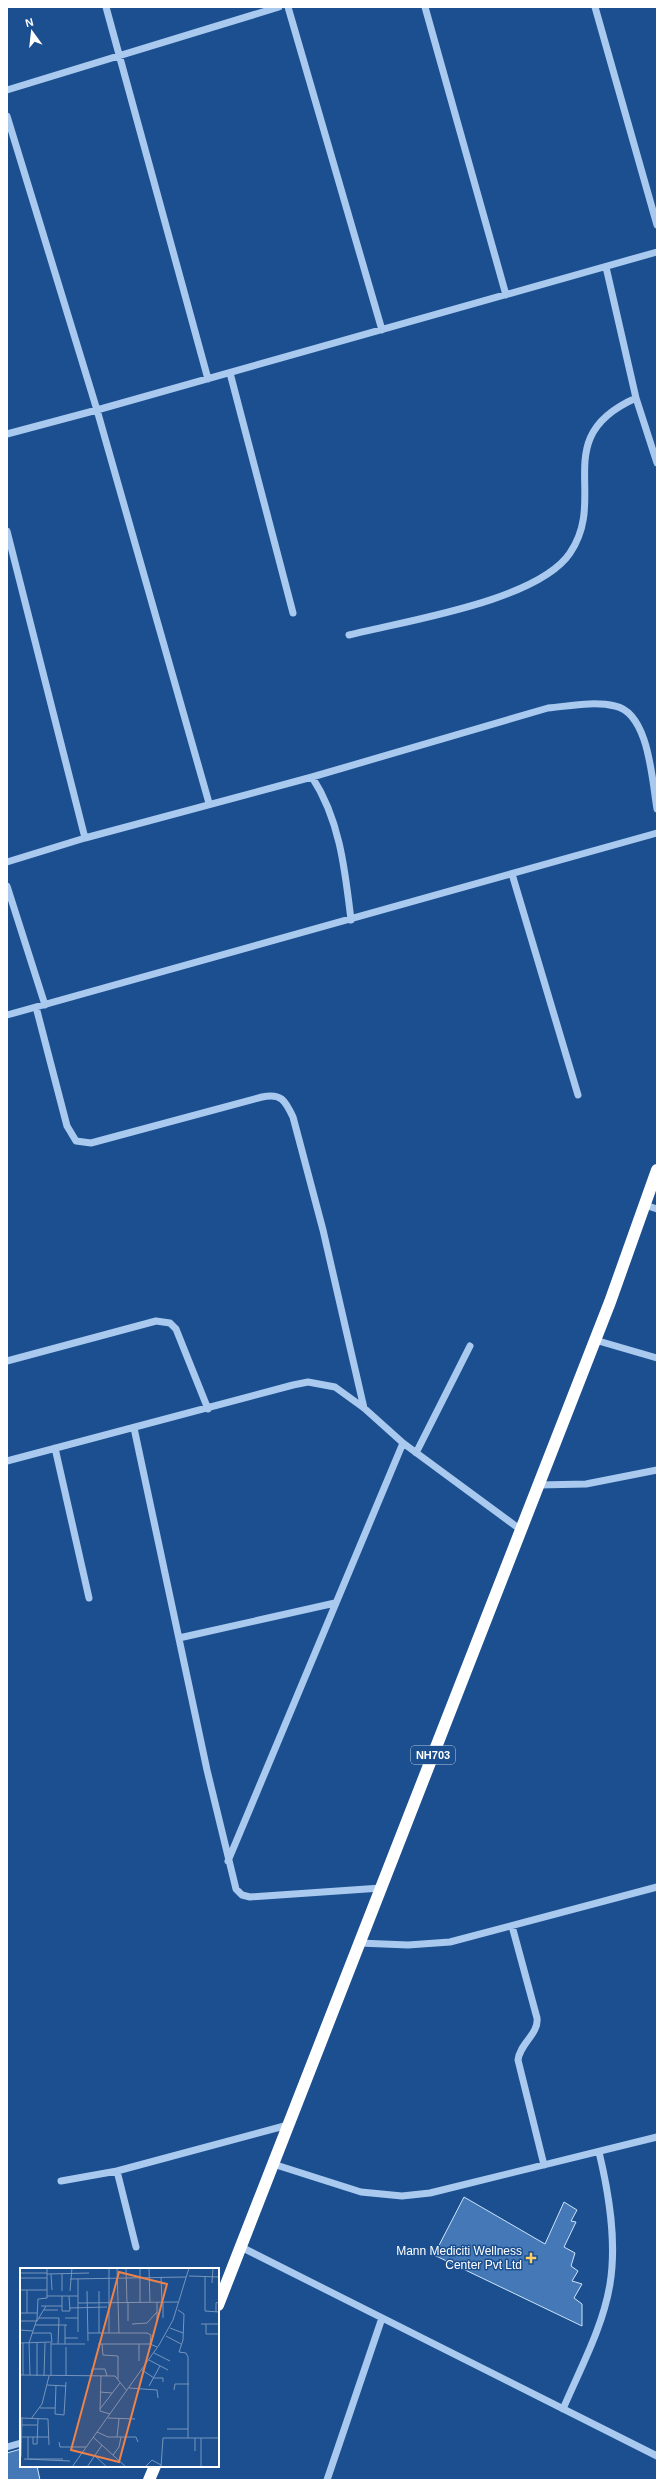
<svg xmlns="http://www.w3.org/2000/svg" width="664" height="2487" font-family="Arial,sans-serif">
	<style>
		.building { fill: #4478b7; stroke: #cfe3fa }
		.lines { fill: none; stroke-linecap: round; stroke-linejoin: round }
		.minor { stroke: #a9c9ee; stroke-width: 7 }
		.highway { stroke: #fff; stroke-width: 12 }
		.poi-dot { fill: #ffd166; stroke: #1b4f8f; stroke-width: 1.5 }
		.labels { text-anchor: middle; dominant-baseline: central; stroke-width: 3; stroke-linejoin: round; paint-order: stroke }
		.shield { fill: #1b4f8f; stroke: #bbcadd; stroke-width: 1 }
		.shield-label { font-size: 11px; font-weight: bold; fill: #fff }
		.poi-label { font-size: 12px; fill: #fff; stroke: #1b4f8f; text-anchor: end }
		.inset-road { fill: none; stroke: #7695bc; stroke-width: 1 }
		.view { fill: #ee8249; fill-opacity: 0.15; stroke: #ee8249; stroke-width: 2 }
		.inset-edge { fill: none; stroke: #fff; stroke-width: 2 }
	</style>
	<rect width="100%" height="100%" fill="#1b4f8f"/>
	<path class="building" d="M464,2197L545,2244L564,2202L577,2210L571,2221L576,2222L564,2247L575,2253L571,2266L578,2271L572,2281L582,2284L574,2298L582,2304V2326L434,2255Z
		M21,2449V2466H37L40,2480H7V2453Z"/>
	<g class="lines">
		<path class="minor" d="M106,7L208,379
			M288,7L382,330
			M425,7L506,295
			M595,7L657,225
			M7,90L279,7
			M7,116L97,410L209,803
			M606,267L636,398L657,463
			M230,373L293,613
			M7,434L97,410L657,252
			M7,531L85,838
			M349,635C404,621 538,601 570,553C609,496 548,437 636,398
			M312,777C340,820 345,870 351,920
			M7,862L85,838L312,777L548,708C570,706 594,701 615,706C649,713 652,780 657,809
			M512,874L578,1095
			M7,886L45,1005
			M36,1007L67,1126L76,1141L91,1143L262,1097C281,1093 285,1100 293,1117L323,1230L364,1408
			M7,1015L657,833
			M645,1205L657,1209
			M595,1340L657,1358
			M7,1361L156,1321L170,1323L176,1329L208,1409
			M134,1428L207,1770L236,1889L242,1895L250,1897L381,1888
			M55,1448L89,1598
			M416,1453L470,1346
			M7,1461L293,1385L308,1382L335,1387L364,1408L403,1443L521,1530
			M539,1485L586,1484L657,1470
			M179,1638L335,1603
			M228,1861L403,1443
			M512,1926L537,2018C539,2034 520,2043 518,2060L544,2165
			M359,1943L408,1945L450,1942L657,1887
			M273,2164L361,2192L402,2196L430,2193L657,2137
			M117,2171L136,2247
			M61,2181L117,2171L288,2125
			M241,2247L657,2456
			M563,2409C580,2369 603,2327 610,2284C617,2241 609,2194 599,2152
			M7,2447L21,2443
			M327,2480L382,2318"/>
		<path class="highway" d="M218,2305L610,1302L657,1170
			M149,2480L155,2466"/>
	</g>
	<path class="poi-dot" d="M529 2252h4v4h4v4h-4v4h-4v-4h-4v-4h4z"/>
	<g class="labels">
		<rect class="shield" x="411" y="1746" width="44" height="18" rx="3"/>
		<g class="shield-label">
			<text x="433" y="1755">NH703</text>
		</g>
		<g class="poi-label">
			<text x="522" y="2251">Mann Mediciti Wellness<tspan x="522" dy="14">Center Pvt Ltd</tspan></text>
		</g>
	</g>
	<g transform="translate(20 2268)">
		<rect width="199" height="199" fill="#1b4f8f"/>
		<path class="inset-road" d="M97,0L99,65M106,0L107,35M120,0V34M129,0L130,34M0,5H27M27,6L69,5M31,6L32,22M42,6V23M169,8L199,9M141,9L142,34M185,9V43L199,44M0,10H27M50,11L166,9M58,11V64M192,15L193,0M0,22H27M50,23L52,0M67,23L68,73M79,23V65M27,28H58M42,28V43H50L49,28M137,34V52M143,34V50M58,35L158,34M21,38H42M49,40L87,39M24,42H38M158,42L164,46L163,72L159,84L166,85L168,89V170M196,44V35L199,34M0,45H17M7,45V22M19,50H39L38,76M45,50H58M0,53H17L26,38M108,53V35M112,56L127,55L137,44M181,56H199M186,56V66H199M15,57H47M150,60L163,65M0,62L13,63M68,65H127L131,67L130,76M89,65V0M146,68L161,76M45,70H58M0,75L32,74L31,65H12M3,75V107M31,75V108M31,76H65M45,76V57M78,76H130L137,79M82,76L83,87L98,88V111M119,76V93M46,79V108M134,85L150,93M129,92L148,102M122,102L134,110M0,107L95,108L107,123M10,107L9,75L17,51L18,31L27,30V0M17,108V75M24,108L25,75M71,108L72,101H85L87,108M81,108L80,143L90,146M134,110H143V114M27,117L46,118M36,117L35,146L44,147L46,114M129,118L140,98M109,120L137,122L138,130M154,122L155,116H169M80,124L92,125M20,140H35M80,141L100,115M0,150L28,151L29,177M88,150L115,151M11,151L22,136L29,108M2,157H17M147,161H168M77,164L88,169H116L118,174M1,169H29M8,169V191M13,169V176H17L18,151M73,169L106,199M97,169L99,151M175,170V183M181,170V199M39,174L40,179H66M93,187L99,179L101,169M75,188L87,199M1,189L2,150M4,191L50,193M9,191H43M52,199L139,77L153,52L169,0M67,199L82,177M125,199L132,192L141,197M141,199L143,170H199"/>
		<path class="view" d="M99,4L147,16L99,194L51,182Z"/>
		<rect width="199" height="199" class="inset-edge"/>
	</g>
	<rect width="664" height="2487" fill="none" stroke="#ffffff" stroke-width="16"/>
	<g transform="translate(32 32) rotate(345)" stroke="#1b4f8f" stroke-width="3" paint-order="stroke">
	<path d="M0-3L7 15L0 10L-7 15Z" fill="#ffffff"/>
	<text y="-6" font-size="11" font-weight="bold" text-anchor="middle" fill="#ffffff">N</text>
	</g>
</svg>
